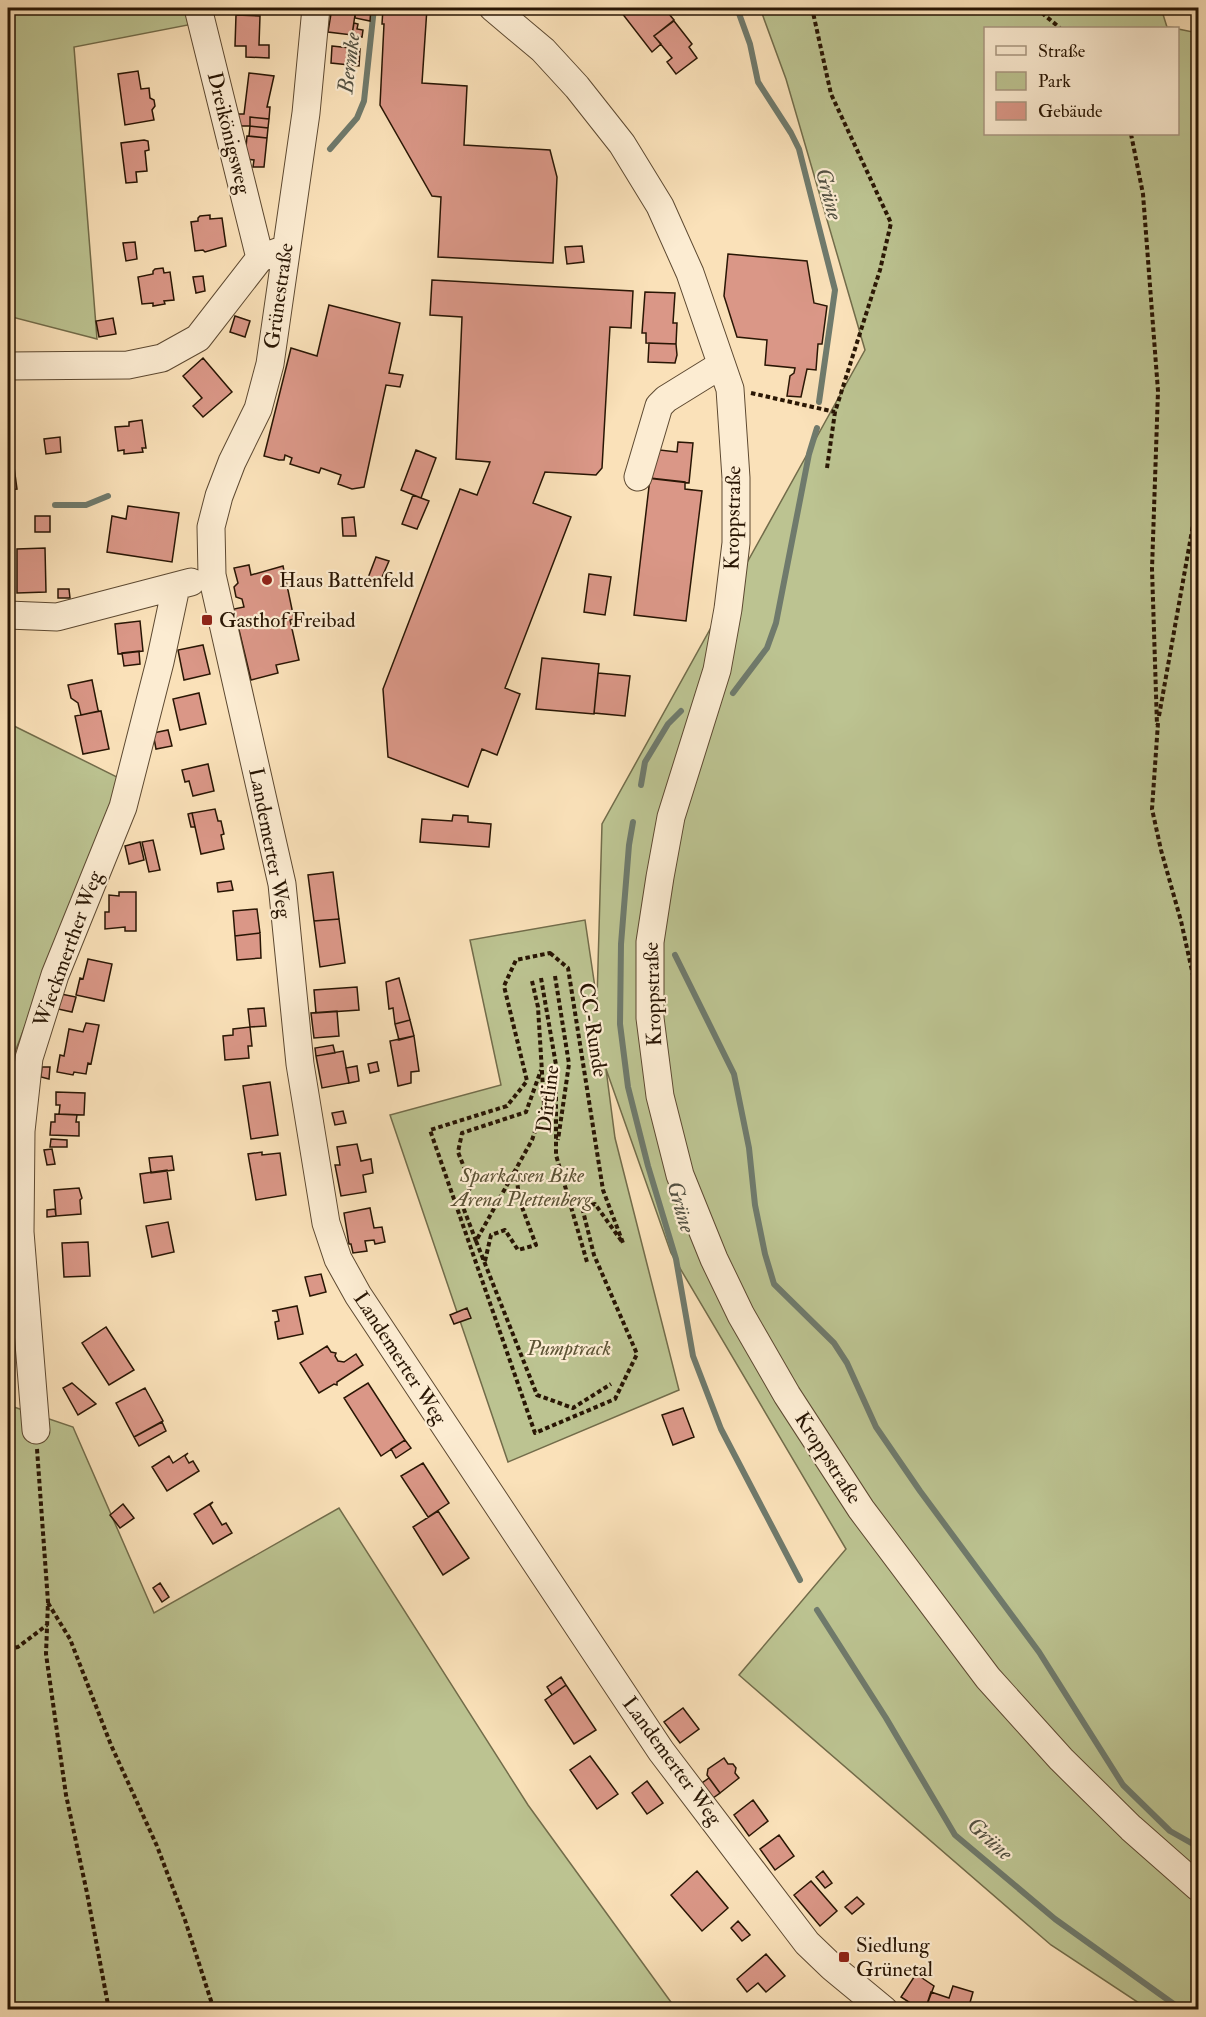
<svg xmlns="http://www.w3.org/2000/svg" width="1206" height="2017" font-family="'IM FELL Double Pica',serif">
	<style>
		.green { fill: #bcc391; stroke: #726c4a; stroke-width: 1.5 }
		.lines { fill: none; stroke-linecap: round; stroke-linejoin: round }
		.stream { stroke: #6f7a6c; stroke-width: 6 }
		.building { fill: #da9787; stroke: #291604; stroke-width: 1.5 }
		.minor-casing { stroke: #5d4931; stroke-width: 29 }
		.path { stroke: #291604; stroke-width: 4; stroke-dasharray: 4.5 3; stroke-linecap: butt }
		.minor { stroke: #fcecd2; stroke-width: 27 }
		.poi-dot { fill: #8f2418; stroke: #fcecd2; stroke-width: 2 }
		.labels { text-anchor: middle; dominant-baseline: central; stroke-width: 4.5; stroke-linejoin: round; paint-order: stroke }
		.street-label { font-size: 21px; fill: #291604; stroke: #fcecd2 }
		.poi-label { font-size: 21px; fill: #291604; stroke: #fcecd2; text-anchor: start }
		.park-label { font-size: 21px; font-style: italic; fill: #5c5335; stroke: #fcecd2 }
		.water-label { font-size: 22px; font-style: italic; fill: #525041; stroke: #fcecd2 }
	</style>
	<rect width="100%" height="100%" fill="#fae1b9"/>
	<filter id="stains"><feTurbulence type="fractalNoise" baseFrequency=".00333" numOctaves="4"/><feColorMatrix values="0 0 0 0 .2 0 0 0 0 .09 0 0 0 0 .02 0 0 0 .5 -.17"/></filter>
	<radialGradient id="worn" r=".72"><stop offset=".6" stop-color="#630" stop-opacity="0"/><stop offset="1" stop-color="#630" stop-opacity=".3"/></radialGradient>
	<path class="green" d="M8,8H186L188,25L74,47L97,339L8,316Z
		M760,8H1161L1167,27L1177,28H986V134H1178V29L1198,33V2009H1148L1051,1945L739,1675L846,1549L671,1253L606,1069L615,1138L679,1390L508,1462L390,1115L501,1085L470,940L585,920L597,1001L602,824L865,350L786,79Z
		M8,723L121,779L13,1057L8,1054Z
		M8,1405L73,1427L154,1613L339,1508L528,1805L676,2009L8,2010Z"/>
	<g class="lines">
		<path class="stream" d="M737,8L750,44L758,82L791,133L799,149L835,290L819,402
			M330,149L357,118L364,101L374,8
			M55,505H86L108,496
			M733,693L767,648L776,623L809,454L817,428
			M641,785L645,762L668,724L681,711
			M633,822L629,845L621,944L620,1024L628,1087L648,1166L676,1259L693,1356L721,1429L800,1580
			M675,955L734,1074L749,1148L755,1205L765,1254L774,1284L834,1343L847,1363L876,1427L920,1491L1039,1652L1123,1785L1170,1831L1193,1844L1198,1845
			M817,1610L886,1718L955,1835L1055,1919L1182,2010"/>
	</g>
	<path class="building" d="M332,8H356L352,35L328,32Z
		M356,8H371L370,21L355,18Z
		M383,8H427L422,83L467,86L464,145L550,150L557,177L553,263L438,257L441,197L432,196L380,105L384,24H382Z
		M618,8H664L674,20L654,36L661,44L652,52Z
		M236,15L260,16L259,45H269V58L246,57V46H235Z
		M674,21L692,44L689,47L697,58L676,74L667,62L672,58L654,36Z
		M354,23L358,24L357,29L363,30L362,37L352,35Z
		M332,46L360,49L359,66L331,63Z
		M138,71L141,89L149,88L150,98L154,100L155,106L152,110L154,120L125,125L118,74Z
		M249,73L274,76L267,107H270L269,119L250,117V126H237L238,114H244Z
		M250,117L269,119L268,128L250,126Z
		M250,126L268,128L267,138L249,136Z
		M247,136L267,138L264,167H253L254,160L245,159Z
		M144,140L148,141L149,150L145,151L147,171L136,172L137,182L126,183L121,143Z
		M210,215V219L222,218L226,246L205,252L203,250L195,251L191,222L198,221V218L200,216Z
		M135,242L137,259L126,261L123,243Z
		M582,246L584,262L567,264L565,247Z
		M728,254L807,261L814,303L827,306L822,344H818L816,370L807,369L801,397L787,396L790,376L794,373L795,368L765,365L767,340L737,337L724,296Z
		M163,268L164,273L170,272L174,300L164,301L165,304L153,306V303L142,304L138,277L153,274V271L155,269Z
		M203,276L205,291L196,293L193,277Z
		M432,280L633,291L631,328L610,327L602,468L596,475L545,472L533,503L571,517L505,688L520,694L497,755L482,749L468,787L388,757L383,689L460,489L477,495L490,462L456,459L462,317L430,315Z
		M645,292L675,293L673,323H677L676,344L646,343V333H642Z
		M329,305L400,323L389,373L403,375L400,387L386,385L364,487L352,489L338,484L341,475L321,468L319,473L290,464L292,458L285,455L284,460H279L264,456L291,348L317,356Z
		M235,316L250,321L245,337L230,332Z
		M113,318L116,334L99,337L96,321Z
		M649,343L676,344L677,355L675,363L648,362Z
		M203,358L232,392L203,417L193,406L202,398L183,376Z
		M142,420L146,448H142L143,452L124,454V450L118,451L115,427L129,426V422Z
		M8,422L17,489L8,490Z
		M60,437L61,452L46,454L44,439Z
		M678,442L693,443L689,483L647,478L651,449L677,452Z
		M416,450L436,458L421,498L401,490Z
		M650,478L685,482V489L702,491L686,621L634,615Z
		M413,495L429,501L417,529L402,524Z
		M128,506L179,513L172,562L107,552L112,516L126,519Z
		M35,516H50V532H35Z
		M354,517L356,536H343L342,518Z
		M45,548L46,592L17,593V549Z
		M376,557L389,561L379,584L368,578Z
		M249,565L251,575L283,566L294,619L290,620L299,660L276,665L278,673L251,680L234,609L244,607L242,599L236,597L234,587L238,583L234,568Z
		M589,574L611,577L605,615L584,612Z
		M58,589H69L70,598H58Z
		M140,621L143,651L118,654L115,624Z
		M203,645L210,674L184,680L178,650Z
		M139,651L140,664L124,666L122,653Z
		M542,658L599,664L594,714L536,709Z
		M598,673L630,676L625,716L594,713Z
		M92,680L98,710L99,711L81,715L78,703L71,698L68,685Z
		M199,693L206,724L180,730L173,699Z
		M101,711L109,749L83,754L75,716Z
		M168,730L172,746L156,749L153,733Z
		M208,764L214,791L193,796L189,781L185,782L182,770Z
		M215,809L218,821H221L224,834L221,835L224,849L201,854L192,813Z
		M192,813L195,827H191L188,814Z
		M453,815L468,816V822L491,824L489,847L420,842L422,819L452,821Z
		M153,840L160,870L149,872L142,842Z
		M140,842L144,860L129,864L125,846Z
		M333,872L339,919L314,921L308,875Z
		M231,881L233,890L218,892L217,883Z
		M119,892H136V931H125V927L105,929V912H109V895L119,896Z
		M257,909L260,933L235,936L233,911Z
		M339,919L345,963L320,967L314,921Z
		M260,933L261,958L237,960L235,936Z
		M88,959L112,964L104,1001L76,995L80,978L83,979Z
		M399,978L410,1020L395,1024L393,1008L389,1009L386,982Z
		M357,987L359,1010L316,1013L314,990Z
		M61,994L76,997L72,1012L58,1009Z
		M264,1008L266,1026L250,1027L248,1009Z
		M337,1011L339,1036L314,1038L311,1013Z
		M410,1020L414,1036L399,1040L395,1024Z
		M86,1023L99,1025L91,1064L88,1063L86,1074L74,1072L73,1075L57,1072L60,1055L64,1056L69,1029L83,1032Z
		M250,1027L252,1046H248L249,1058L225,1060L223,1036L233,1035V1029Z
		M414,1036L419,1071L411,1072V1083L398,1086L390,1041Z
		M333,1045L335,1053L316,1056L315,1048Z
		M343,1051L349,1083L322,1088L316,1056Z
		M377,1062L379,1071L370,1073L368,1064Z
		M357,1066L359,1081L349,1083L346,1068Z
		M42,1067H50L49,1079L41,1077Z
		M270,1082L278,1135L251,1139L243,1086Z
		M56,1092L85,1093L84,1115L59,1114L60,1105H56Z
		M343,1111L346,1123L335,1125L332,1113Z
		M55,1114L77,1115L76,1122H79V1136L50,1135L51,1122H55Z
		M51,1139L67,1140V1147H50Z
		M357,1144L361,1161L371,1159L373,1173L363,1175L366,1192L341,1196L335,1165H340L337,1147Z
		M52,1149L55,1164L47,1165L44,1150Z
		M262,1152V1155L280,1153L286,1195L256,1200L248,1154Z
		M172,1156L174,1170L151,1173L149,1158Z
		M167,1170L171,1199L144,1203L140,1174Z
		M79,1188L82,1198L80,1200L81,1214L56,1216L54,1190Z
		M370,1208L374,1228L382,1227L385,1242L375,1244L374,1240L365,1241L367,1251L353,1253L351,1244H349L344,1213Z
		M55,1209L56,1216L47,1217V1210Z
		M168,1222L174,1252L152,1257L146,1226Z
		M88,1242L90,1276L64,1277L62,1243Z
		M321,1274L326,1292L310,1296L305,1277Z
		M297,1306L303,1334L278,1339L275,1322L279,1321L277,1311H272Z
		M467,1308L471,1318L454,1324L450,1315Z
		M106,1327L134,1370L109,1385L82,1343Z
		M327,1346L331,1352L336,1353L335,1356L338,1361L344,1362L356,1354L363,1365L337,1382V1385L334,1384L319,1393L300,1363Z
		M72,1383L96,1404L78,1415L63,1388Z
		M368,1383L405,1440L381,1456L344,1398Z
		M145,1388L163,1421L134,1437L116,1403Z
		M683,1408L694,1437L673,1445L662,1415Z
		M162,1422L166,1431L139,1446L134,1437Z
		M405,1440L411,1448L396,1458L391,1449Z
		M188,1453L185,1456L189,1463L193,1461L199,1471L167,1491L152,1467L169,1456L173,1463Z
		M423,1463L449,1503L428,1517L401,1476Z
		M213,1502L210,1505L222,1525L226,1523L232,1533L213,1544L194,1514Z
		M123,1504L134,1518L120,1528L110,1515Z
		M438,1511L469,1558L443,1575L413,1527Z
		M160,1583L169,1597L162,1602L153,1588Z
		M561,1677L566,1685L552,1695L547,1687Z
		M566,1685L596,1730L574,1744L545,1700Z
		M683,1708L699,1729L680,1743L664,1722Z
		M590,1756L618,1794L597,1809L570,1770Z
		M724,1758L728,1764H733L736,1768L735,1773L739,1778L720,1793L707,1775L708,1769Z
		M709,1778L720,1793L713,1798L702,1783Z
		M647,1781L663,1803L647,1814L632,1793Z
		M753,1800L768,1821L749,1836L734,1815Z
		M779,1835L794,1856L775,1870L760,1849Z
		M697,1871L728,1908L702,1931L671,1895Z
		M823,1871L832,1883L825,1888L816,1877Z
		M811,1881L837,1911L820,1926L794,1895Z
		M857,1897L864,1904L852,1914L845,1907Z
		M738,1921L750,1935L742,1941L731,1928Z
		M766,1954L785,1976L766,1992L758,1983L747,1992L737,1979Z
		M916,1974L934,1986L925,2010H921L901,1997Z
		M953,1986L973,1992L969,2006L963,2004L961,2010H925L931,1992L949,1998Z"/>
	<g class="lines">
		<g class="minor-casing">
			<path id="minor" d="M198,8L260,258
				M316,8L306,113L270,364L258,409L232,462L219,496L211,527L212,575L282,884L300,1064L326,1223L338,1259L358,1295L661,1751L807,1943L832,1967L884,2010
				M493,8L543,50L577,87L622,144L660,206L690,273L730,389L736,478V543L728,609L717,670L671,817L660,877L650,942V1018L660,1096L680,1175L714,1259L741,1315L787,1395L861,1509L988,1678L1061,1759L1131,1828L1198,1887
				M8,366L128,365L162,358L198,338L260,258L286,249
				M638,477L659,406L666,399L721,365
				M8,615L57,617L191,582
				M36,1430L20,1232L21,1131L29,1058L55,975L123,807L160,662L176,587"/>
		</g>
		<path class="path" d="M1036,8L1060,28
			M1131,134L1143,194L1158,391L1152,569L1157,725
			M751,393L835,412L880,270L891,223L831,94L812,8
			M827,468L835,412
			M1159,716L1198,497
			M1158,723L1152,809L1161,850L1181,921L1198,998
			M550,953L568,968L603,1190L623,1243L595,1204L582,1207L594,1255L637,1354L615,1399L535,1433L430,1130L507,1106L527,1081L504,986L516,960Z
			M555,976L569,1064L558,1140
			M541,978L556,1065V1155L587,1262
			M532,981L538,1007L544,1105L532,1140L476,1241L537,1395L573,1408L611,1384
			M476,1241L463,1207L471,1185L458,1152L462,1133L526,1112L541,1070
			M485,1261L491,1235L505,1230L518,1250L536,1245L519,1199L516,1169
			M37,1449L48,1602L46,1654L66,1795L87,1893L109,2010
			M48,1603L70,1639L111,1745L157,1846L185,1920L214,2010
			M8,1649L18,1647L47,1625"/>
		<use href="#minor" class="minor"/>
	</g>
	<g class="poi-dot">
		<circle cx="267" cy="580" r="6"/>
		<rect x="201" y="614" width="12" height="12" rx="3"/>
		<rect x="838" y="1951" width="12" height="12" rx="3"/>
	</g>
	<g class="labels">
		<g class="street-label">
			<text transform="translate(229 133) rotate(76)">Dreikönigsweg</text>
			<text transform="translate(279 296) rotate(-82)">Grünestraße</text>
			<text transform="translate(733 518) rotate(-89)">Kroppstraße</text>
			<text transform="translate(270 843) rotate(79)">Landemerter Weg</text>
			<text transform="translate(68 949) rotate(-70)">Wieckmerther Weg</text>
			<text transform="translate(653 994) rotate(-92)">Kroppstraße</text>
			<text transform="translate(593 1030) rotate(81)">CC-Runde</text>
			<text transform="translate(548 1099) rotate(-83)">Dirtline</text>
			<text transform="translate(400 1358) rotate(57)">Landemerter Weg</text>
			<text transform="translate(828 1458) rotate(57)">Kroppstraße</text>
			<text transform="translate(672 1761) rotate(54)">Landemerter Weg</text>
		</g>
		<g class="poi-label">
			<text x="279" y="580">Haus Battenfeld</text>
			<text x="219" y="620">Gasthof Freibad</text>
			<text x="856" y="1945">Siedlung<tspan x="856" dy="24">Grünetal</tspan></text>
		</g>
		<g class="park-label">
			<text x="522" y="1175">Sparkassen Bike<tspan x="522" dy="24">Arena Plettenberg</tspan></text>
			<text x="569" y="1348">Pumptrack</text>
		</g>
		<g class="water-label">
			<text transform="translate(349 63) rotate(-83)">Bermke</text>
			<text transform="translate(829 194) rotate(75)">Grüne</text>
			<text transform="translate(681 1207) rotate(74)">Grüne</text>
			<text transform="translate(990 1839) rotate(42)">Grüne</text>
		</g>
	</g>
	<rect width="1206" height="2017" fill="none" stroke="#fae1b9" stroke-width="30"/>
	<rect x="9" y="9" width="1188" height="1999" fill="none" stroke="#291604" stroke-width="3"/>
	<rect x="15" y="15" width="1176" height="1987" fill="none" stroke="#291604" stroke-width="1.5"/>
	<rect x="984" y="27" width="195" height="108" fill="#fcecd2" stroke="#a89680" stroke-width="1.5"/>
	<rect x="996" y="46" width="30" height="9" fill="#fcecd2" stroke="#a89680" stroke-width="1.5"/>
	<text x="1038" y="57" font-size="18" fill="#291604">Straße</text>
	<rect x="996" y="72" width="30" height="18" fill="#bcc391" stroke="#a89680" stroke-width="1.5"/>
	<text x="1038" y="87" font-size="18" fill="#291604">Park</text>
	<rect x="996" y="102" width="30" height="18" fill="#da9787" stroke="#a89680" stroke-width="1.5"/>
	<text x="1038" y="117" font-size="18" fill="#291604">Gebäude</text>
	<rect width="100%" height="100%" filter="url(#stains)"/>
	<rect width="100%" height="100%" fill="url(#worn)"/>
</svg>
